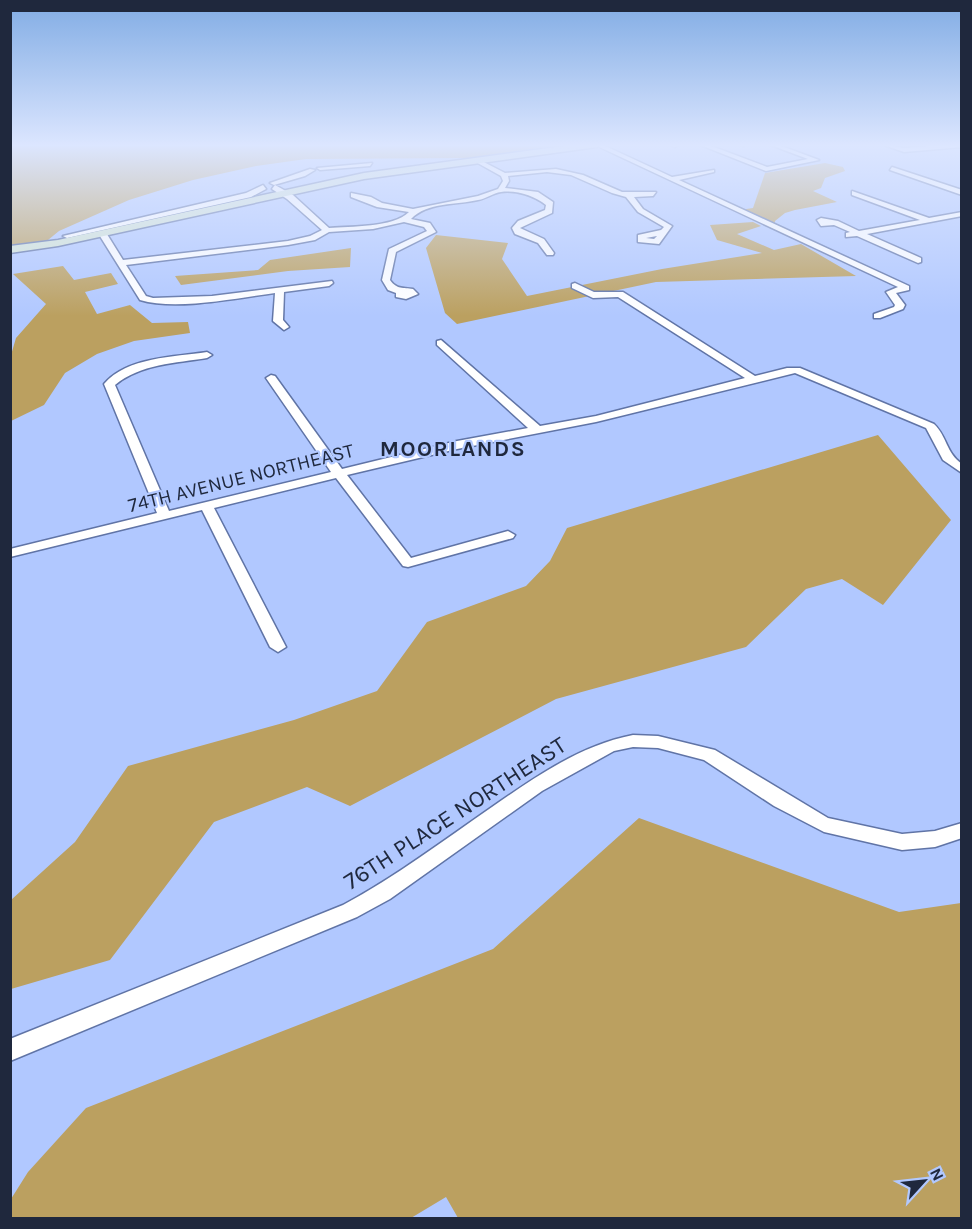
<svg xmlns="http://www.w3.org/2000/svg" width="972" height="1229" font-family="Karla,sans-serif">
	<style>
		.green { fill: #bba060 }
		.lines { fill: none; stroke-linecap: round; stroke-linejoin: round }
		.minor-casing { stroke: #6074a6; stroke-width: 3 }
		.secondary-casing { stroke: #6074a6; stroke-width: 3 }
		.minor { fill: #fff; fill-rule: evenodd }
		.secondary { fill: #d3e4d5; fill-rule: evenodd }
		.labels { text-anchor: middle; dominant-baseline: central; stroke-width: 4.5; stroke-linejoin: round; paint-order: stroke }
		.street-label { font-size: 20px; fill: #1f283d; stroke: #b1c8ff }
		.far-district-label { font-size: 22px; font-weight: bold; letter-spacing: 1.5px; fill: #1f283d; stroke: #b1c8ff }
		.near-street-label { font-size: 24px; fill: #1f283d; stroke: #b1c8ff }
	</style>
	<rect width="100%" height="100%" fill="#b1c8ff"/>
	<path class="green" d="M11,144H571L468,158L306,159L256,166L193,180L129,200L59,231L48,240L72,241L11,251Z
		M825,163L843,167L845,171L825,178L821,188L813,191L837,202L795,210L785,213L775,221L774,226L740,210L753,208L765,173Z
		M753,222L761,226L737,234L774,250L801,244L856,276L656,282L457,324L445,313L426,248L436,235L508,243L502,259L527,296L662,269L762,253L717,240L710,225Z
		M351,248L350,267L288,271L181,285L175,276L258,270L270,260Z
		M63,266L74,280L111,273L118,284L85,292L97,314L130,305L152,323L188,322L190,333L134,341L97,354L65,373L44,405L11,421V355L16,338L46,304L13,274Z
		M878,435L951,520L883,605L842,579L806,589L746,647L556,699L350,806L307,787L214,822L110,960L11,989V900L75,842L128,766L294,720L377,691L427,622L526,586L550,561L567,528Z
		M639,818L899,912L961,903V1218H458L446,1197L411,1218H11V1199L28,1172L86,1108L493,949Z"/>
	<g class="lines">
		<g class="minor-casing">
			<path id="minor" d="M593,144H601L672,177L714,170V172L679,180L909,286V290L896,293L905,305L903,309L880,318H874V314L894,307L895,305L886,292L898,287Z
				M669,144H677L678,145L675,147Z
				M698,144H706L767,167L808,159L768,144H776L819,160L766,171Z
				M737,144H747L744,146Z
				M881,144L904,148L954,144H962V147L904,152Z
				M476,158L505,173L556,169L583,175L622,192H656L653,196L634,197L643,209L672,226L659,244L638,242V235L661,230L664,227L638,212L626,197L612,193L571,175L547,172L508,176L509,181L505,188L538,192L553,202L552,213L520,228L544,239L554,253L553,255H547L538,243L515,234L512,228L518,221L545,210L546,205C534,196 517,190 501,192C493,193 486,199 478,200C457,205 427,202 411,219L430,223L436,232L396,252L390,280C397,290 403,287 413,289L418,294L406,299L396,297V293L388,290L382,280L389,249L427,231L424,227L404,222L373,229L329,232L315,240L288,245L126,265L146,296L153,298L212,296L332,281L333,283L329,286L284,292L283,320L289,327L284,330L273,321L275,293C237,298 176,311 140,300L98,233L105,231L123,260L288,241L310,236L322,230L287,199L272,189L275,185L293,195L329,228C350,226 393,228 409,212L377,207L351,197V193L371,197L382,203L413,209L478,196L498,189L503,181L501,176L474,161ZM657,236L654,239L646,238Z
				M372,163L370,166L320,170L317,168Z
				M892,167L962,190V195L890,170Z
				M310,169L315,170L305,176L274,185L270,183Z
				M263,185L266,189L251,197L67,238L63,236L246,193Z
				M852,191L929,218L962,212V216L867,234L921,258V262L918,263L857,236L846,237V233L850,232L834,225L821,226L817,220L821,218L838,221L859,231L920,220L852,195Z
				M575,283L594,292H623L755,376L787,368H800L934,424C947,436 946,453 962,464V473L943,460L926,428L795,373L596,422L457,449L347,475L411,558L508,531L515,535L513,538L408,567L403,566L336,478L214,508L286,647L278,652L270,647L202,510L10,557V549L157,513L104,384C127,357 174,357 207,352L212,355L207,358C176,363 140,364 115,385L169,511L331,472L266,378L271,375L275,376L342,469L457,441L528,428L437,345V341L441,340L540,426L596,416L745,378L618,297L593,298L572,288V284Z
				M633,735L658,736L715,750L828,818L902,834L935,831L962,823V838L935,847L902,850L824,832L774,806L704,760L658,748L633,747L614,751L542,791L390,899L357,917L10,1061V1039L343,905C395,877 443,841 492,807C535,777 581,745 633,735Z"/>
		</g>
		<g class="secondary-casing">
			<path id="secondary" d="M579,144H601L597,147L364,179L58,246L10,253V246L58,240L364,173Z
				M955,144H962V148L956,146Z"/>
		</g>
		<use href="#minor" class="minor"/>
		<use href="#secondary" class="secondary"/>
	</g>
	<linearGradient id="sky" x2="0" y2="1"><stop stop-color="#81ace4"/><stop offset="0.46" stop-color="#dce6ff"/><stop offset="1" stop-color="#dce6ff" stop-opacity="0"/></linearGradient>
	<rect width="972" height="316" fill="url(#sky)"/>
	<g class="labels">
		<g class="street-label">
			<text transform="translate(241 478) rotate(-14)">74TH AVENUE NORTHEAST</text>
		</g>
		<g class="far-district-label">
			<text x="453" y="449">MOORLANDS</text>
		</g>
		<g class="near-street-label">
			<text transform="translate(455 813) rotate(-33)">76TH PLACE NORTHEAST</text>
		</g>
	</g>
	<rect width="972" height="1229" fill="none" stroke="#1f283d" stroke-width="24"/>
	<g transform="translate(924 1181) rotate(63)" stroke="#b1c8ff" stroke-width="4.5" paint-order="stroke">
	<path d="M0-4.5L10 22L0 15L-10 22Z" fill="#1f283d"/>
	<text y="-9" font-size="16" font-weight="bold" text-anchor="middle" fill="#1f283d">N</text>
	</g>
</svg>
